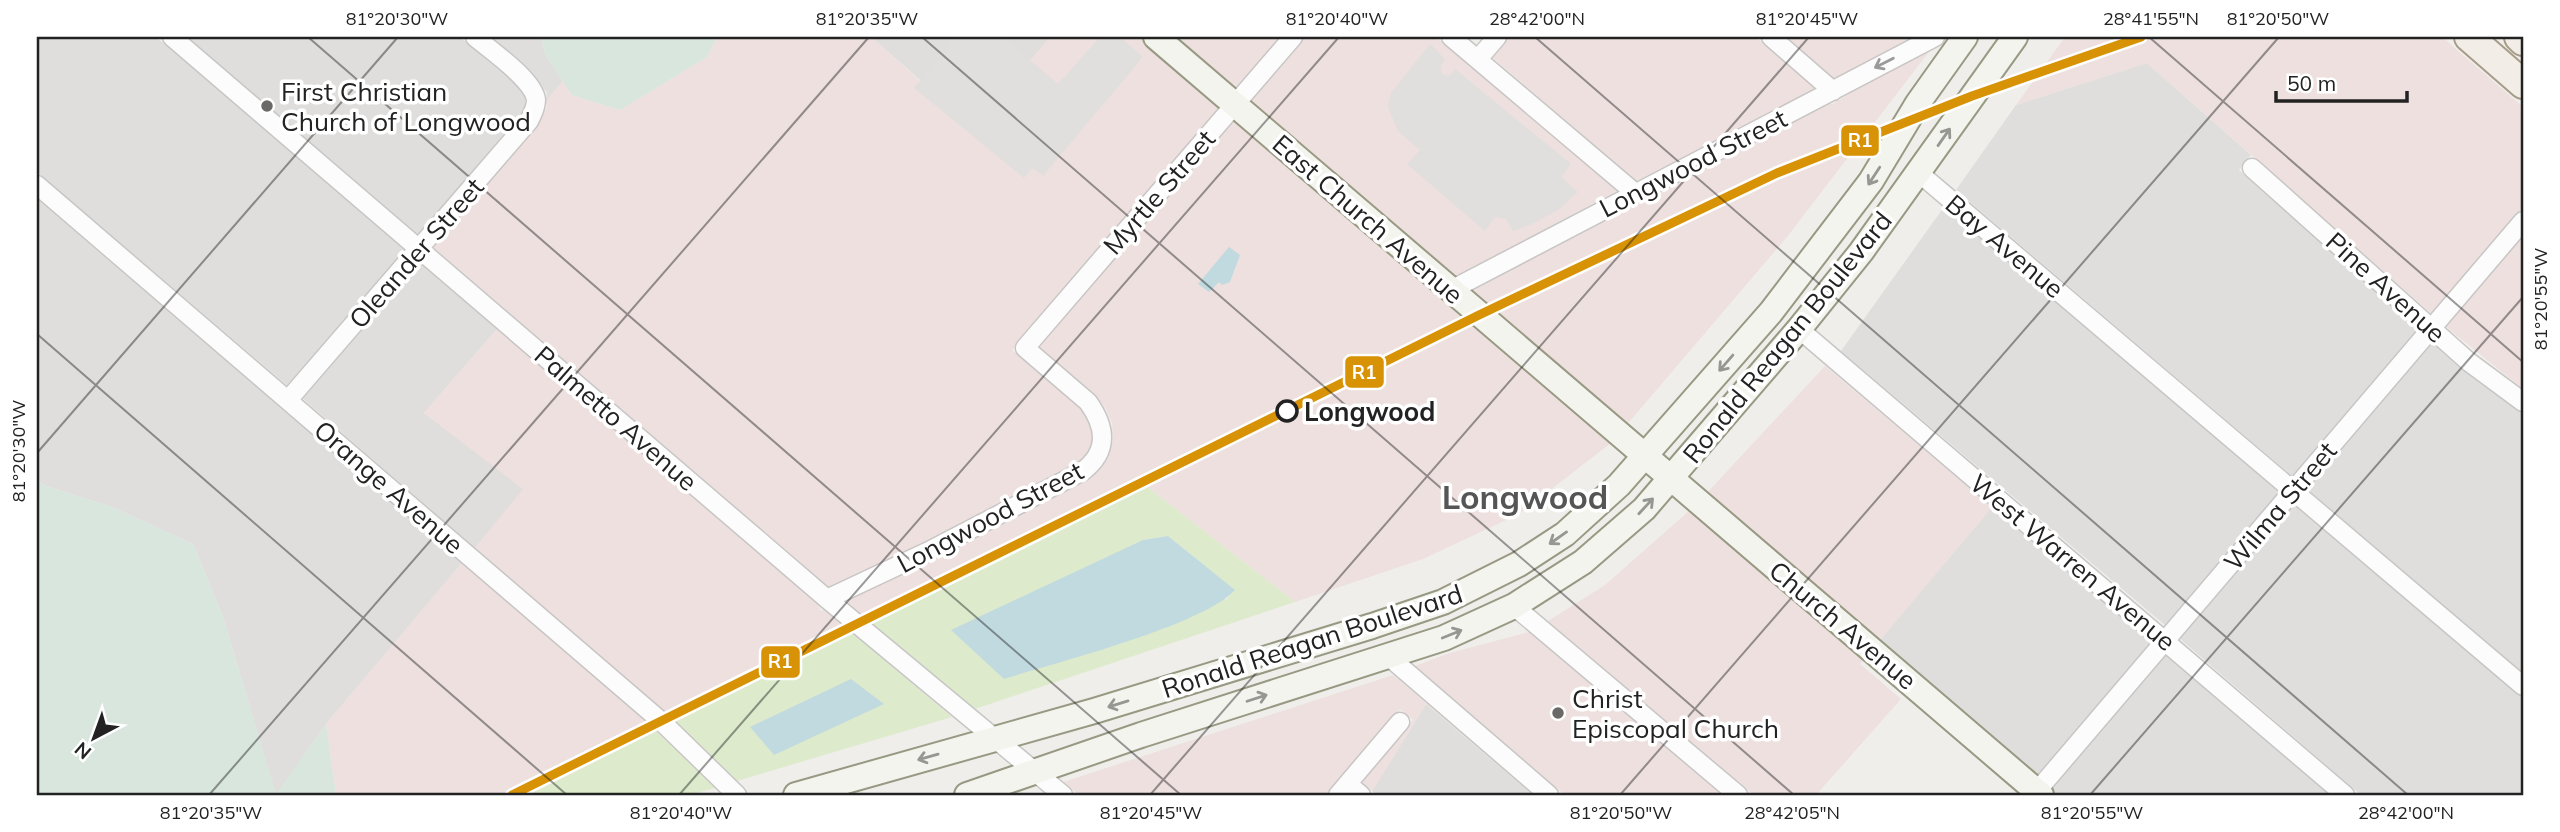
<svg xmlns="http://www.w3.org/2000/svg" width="2560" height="832" font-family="Mulish,sans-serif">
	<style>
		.residential { fill: #dfdedc }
		.commercial { fill: #ede0de }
		.grass { fill: #ddebcc; fill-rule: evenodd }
		.wetland { fill: #d9e6de }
		.parking { fill: #e0dfde }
		.water { fill: #c0dae0 }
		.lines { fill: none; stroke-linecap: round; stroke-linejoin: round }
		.street-casing { stroke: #c7c6c5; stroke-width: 21 }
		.secondary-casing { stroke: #989983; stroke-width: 28 }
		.primary-casing { stroke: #a69c88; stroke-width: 32 }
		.street { stroke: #fdfcfc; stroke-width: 18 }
		.secondary { stroke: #f4f4ee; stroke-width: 24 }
		.primary { stroke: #f2ede7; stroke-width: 28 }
		.rail-1-casing { stroke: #fff; stroke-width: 14 }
		.rail-1 { stroke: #d79205; stroke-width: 9 }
		.oneway { stroke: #9a9a9a }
		.oneway2 { stroke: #969692 }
		.ticks { fill: none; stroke: #222; stroke-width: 2; stroke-opacity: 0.45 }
		.poi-dot { fill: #6a6968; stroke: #fff; stroke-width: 2.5 }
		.stop-dot { fill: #fff; stroke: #222; stroke-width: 3.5 }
		.labels { text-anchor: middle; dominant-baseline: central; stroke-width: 7; stroke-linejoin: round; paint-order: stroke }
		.poi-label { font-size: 26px; fill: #222; stroke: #fff; text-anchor: start }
		.street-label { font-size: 26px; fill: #222; stroke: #fff }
		.stop-label { font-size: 26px; font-weight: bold; fill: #222; stroke: #fff; text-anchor: start }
		.district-label { font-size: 33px; font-weight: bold; fill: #555; stroke: #fff }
		.line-badge { stroke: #fff; stroke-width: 2.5 }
		.badge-label { font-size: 19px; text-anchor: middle; font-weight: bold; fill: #fff }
		.neatline { fill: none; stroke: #222; stroke-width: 2.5 }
		.ticks-label { font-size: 18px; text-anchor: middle; fill: #222 }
	</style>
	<rect width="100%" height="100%" fill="#f0eeeb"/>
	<path class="residential" d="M37,37H156L406,250L288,386L37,172Z
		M187,37H460L518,87L525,97V109L419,235Z
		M491,37H541L546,56L563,81L546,101L547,93L532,73Z
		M871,37H958L921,81Z
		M993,37H1051L1026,65Z
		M2147,63L2251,155L2239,170L2419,330L2293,477L1956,190L2016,105Z
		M37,199L462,563L326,724L276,795L223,617L193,544L112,507L46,486L37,480Z
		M1944,207L2280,492L2166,626L1841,351Z
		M419,262L497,329L424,413L524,489L475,548L302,398Z
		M2432,342L2463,370L2523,414V673L2307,489Z
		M2293,504L2523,699V795H2361L2179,638Z
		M1992,507L2153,642L2037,778L1879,641Z
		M2166,653L2330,795H2057L2050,789Z
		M1426,704L1533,795H1377L1372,791Z"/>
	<path class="commercial" d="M717,37H871L920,81L1026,65L1051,37H1140L1221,106L1012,350L1081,409L1093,433L1094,441L1089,453L1079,462L926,543L829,587L433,247L536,127L547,107L546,101L563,81L572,95L620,110L707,57Z
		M1171,37H1281L1234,91Z
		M1305,37H1436L1617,191L1453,278L1248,102Z
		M1509,37H1755L1816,89L1636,181L1492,57Z
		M1786,37H1914L1835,79Z
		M2065,37H2442L2523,107V207L2432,314L2147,63L2016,105Z
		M1931,49L1787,237L1624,428L1468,291L1632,203L1634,205L1639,199L1828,104H1833L1872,79Z
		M1235,118L1611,443L1519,514L1423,559L1295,602L1136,478L865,618L845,600L933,560L1087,479L1105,462L1113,440L1112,423L1106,409L1095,394L1039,347Z
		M2523,235V389L2445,326Z
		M497,329L818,605L821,611L824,610L846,628L669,715L475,548L523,489L424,413Z
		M1825,366L1992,507L1879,641L1704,496Z
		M1690,510L1866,657L1860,664L1901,699L1816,795H1754L1548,621L1605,585Z
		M462,563L649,724L502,795H336L326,724Z
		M1529,632L1722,795H1565L1415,666L1450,653Z
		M1393,675L1534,795L1426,704L1372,791L1361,782L1413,720L1400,709L1326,795H1079L1063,782Z"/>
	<path class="grass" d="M1136,478L1295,602L975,709L865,618ZM1168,536L1234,590L1226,600L1143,540Z
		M846,628L952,717L737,781L669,715Z
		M649,724L715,788L690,795H502Z"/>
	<path class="wetland" d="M541,37H717L707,57L620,110L572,95L546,56Z
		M37,480L46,486L112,507L193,544L223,617L276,794L326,724L336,795H37Z"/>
	<path class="parking" d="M957,37H1003L1058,84L1100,37H1120L1143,57L1043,176L1033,168L1024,178L914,88Z
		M1430,44L1445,59L1441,66L1442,74L1449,76L1455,69L1571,164L1561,177L1578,192L1558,210L1532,224L1513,231L1506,219L1495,217L1485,231L1407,164L1420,150L1398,131L1388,107L1391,93Z"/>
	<path class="water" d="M1229,247L1240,255L1230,282L1222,285L1219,282L1209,292L1198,284Z
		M1168,536L1235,590C1204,625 1054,663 1004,679L951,630L1143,540Z
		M851,679L884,704L774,755L750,727Z"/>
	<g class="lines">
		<g class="street-casing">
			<path id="street" d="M172,37L827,599L1063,795
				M1451,37L1634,192
				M1771,37L1833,91
				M1478,59L1497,37
				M2252,168L2469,362L2523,402
				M1919,173L2523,686
				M37,185L662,722L737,795
				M1451,290L1935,37
				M1799,329L2345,795
				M288,400L529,121C532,115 536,108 536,100C534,80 490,50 475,37
				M827,599L929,551L1083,471C1109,451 1106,427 1088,402L1025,348L1293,37
				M1514,606L1738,795
				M1388,656L1549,795
				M1348,784L1361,795
				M2037,791L2523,221
				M1338,795L1400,722"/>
		</g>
		<g class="secondary-casing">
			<path id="secondary" d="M1156,37L2041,795
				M796,795L1094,711L1372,626L1443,602L1519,564L1565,534L1619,485L1771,312L1871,181L1918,103L1965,37
				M967,795L1141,735L1444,638L1514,606L1583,562L1644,509L1799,329L1861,252L2015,37"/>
		</g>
		<g class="primary-casing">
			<path id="primary" d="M2469,37L2523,84
				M2519,37L2523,41"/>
		</g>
		<use href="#street" class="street"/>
		<use href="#secondary" class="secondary"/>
		<use href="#primary" class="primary"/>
		<g class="rail-1-casing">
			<path id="rail-1" d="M512,795L1479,315L1777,173L1972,96L2141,37"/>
		</g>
		<use href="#rail-1" class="rail-1"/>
	</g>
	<defs><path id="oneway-shaft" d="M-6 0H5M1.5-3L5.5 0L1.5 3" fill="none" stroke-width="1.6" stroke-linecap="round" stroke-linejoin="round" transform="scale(1.75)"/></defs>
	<use class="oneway" href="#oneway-shaft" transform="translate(1884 63) rotate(153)"/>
	<g class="oneway2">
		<use href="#oneway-shaft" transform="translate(1944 137) rotate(-55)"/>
		<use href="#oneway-shaft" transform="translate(1874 176) rotate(123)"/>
		<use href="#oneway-shaft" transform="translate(1726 363) rotate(131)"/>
		<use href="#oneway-shaft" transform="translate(1646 506) rotate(-47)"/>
		<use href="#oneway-shaft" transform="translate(1558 538) rotate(145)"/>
		<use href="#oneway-shaft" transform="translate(1452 634) rotate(-22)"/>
		<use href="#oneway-shaft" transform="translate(1257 698) rotate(-18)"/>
		<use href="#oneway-shaft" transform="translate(1118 704) rotate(163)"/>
		<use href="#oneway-shaft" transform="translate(928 757) rotate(164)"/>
	</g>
	<path class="ticks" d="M308,37L1181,795M922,37L1794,795M1535,37L2408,795M2149,37L2523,362M37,334L567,795M37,453L398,37M209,795L869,37M679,795L1339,37M1150,795L1809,37M1620,795L2279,37M2090,795L2523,297"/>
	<g class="poi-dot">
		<circle cx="267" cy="106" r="7"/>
		<circle cx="1558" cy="713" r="7"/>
	</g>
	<circle class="stop-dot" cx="1287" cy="411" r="10"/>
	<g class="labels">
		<g class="poi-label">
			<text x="281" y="91">First Christian<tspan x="281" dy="30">Church of Longwood</tspan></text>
			<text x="1572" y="698">Christ<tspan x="1572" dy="30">Episcopal Church</tspan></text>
		</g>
		<g class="street-label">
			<text transform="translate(1693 163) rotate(-27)">Longwood Street</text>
			<text transform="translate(1159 192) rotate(-49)">Myrtle Street</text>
			<text transform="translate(1368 219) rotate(41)">East Church Avenue</text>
			<text transform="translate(2005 246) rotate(40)">Bay Avenue</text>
			<text transform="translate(416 253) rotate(-49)">Oleander Street</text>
			<text transform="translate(2386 287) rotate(42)">Pine Avenue</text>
			<text transform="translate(1787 337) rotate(-51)">Ronald Reagan Boulevard</text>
			<text transform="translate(616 418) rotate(41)">Palmetto Avenue</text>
			<text transform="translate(389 487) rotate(41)">Orange Avenue</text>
			<text transform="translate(2280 506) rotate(-50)">Wilma Street</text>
			<text transform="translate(990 517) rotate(-28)">Longwood Street</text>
			<text transform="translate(2073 562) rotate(40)">West Warren Avenue</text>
			<text transform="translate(1843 625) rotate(40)">Church Avenue</text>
			<text transform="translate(1312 641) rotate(-18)">Ronald Reagan Boulevard</text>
		</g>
		<g class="stop-label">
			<text x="1304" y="411">Longwood</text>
		</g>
		<g class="district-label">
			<text x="1525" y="496">Longwood</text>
		</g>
	</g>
	<g class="line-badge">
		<rect x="1840" y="124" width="40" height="33" rx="7" fill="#d79205"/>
		<rect x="1344" y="355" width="41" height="34" rx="7" fill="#d79205"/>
		<rect x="760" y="645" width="41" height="34" rx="7" fill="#d79205"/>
	</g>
	<g class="badge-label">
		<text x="1860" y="147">R1</text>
		<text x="1364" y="379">R1</text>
		<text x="780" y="668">R1</text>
	</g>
	<rect width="2560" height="832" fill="none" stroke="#ffffff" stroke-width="77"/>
	<g transform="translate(94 738) rotate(221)" stroke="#ffffff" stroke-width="5" paint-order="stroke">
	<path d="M0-5L12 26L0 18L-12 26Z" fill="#222222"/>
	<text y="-10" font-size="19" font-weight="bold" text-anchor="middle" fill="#222222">N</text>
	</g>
	<path d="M2276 91v10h131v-10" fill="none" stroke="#222222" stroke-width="3.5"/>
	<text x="2287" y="91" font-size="21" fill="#222222" stroke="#ffffff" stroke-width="5" paint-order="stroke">50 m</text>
	<rect x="38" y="38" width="2484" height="756" class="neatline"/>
	<g class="ticks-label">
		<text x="397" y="25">81°20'30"W</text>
		<text x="867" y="25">81°20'35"W</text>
		<text x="1337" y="25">81°20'40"W</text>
		<text x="1537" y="25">28°42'00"N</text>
		<text x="1807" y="25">81°20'45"W</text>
		<text x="2151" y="25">28°41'55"N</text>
		<text x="2278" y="25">81°20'50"W</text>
		<text transform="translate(2541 299) rotate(-90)" y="6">81°20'55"W</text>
		<text transform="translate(19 451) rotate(-90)" y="6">81°20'30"W</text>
		<text x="211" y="819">81°20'35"W</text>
		<text x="681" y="819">81°20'40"W</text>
		<text x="1151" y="819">81°20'45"W</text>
		<text x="1621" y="819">81°20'50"W</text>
		<text x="1792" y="819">28°42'05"N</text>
		<text x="2092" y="819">81°20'55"W</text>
		<text x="2406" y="819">28°42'00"N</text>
	</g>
</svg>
